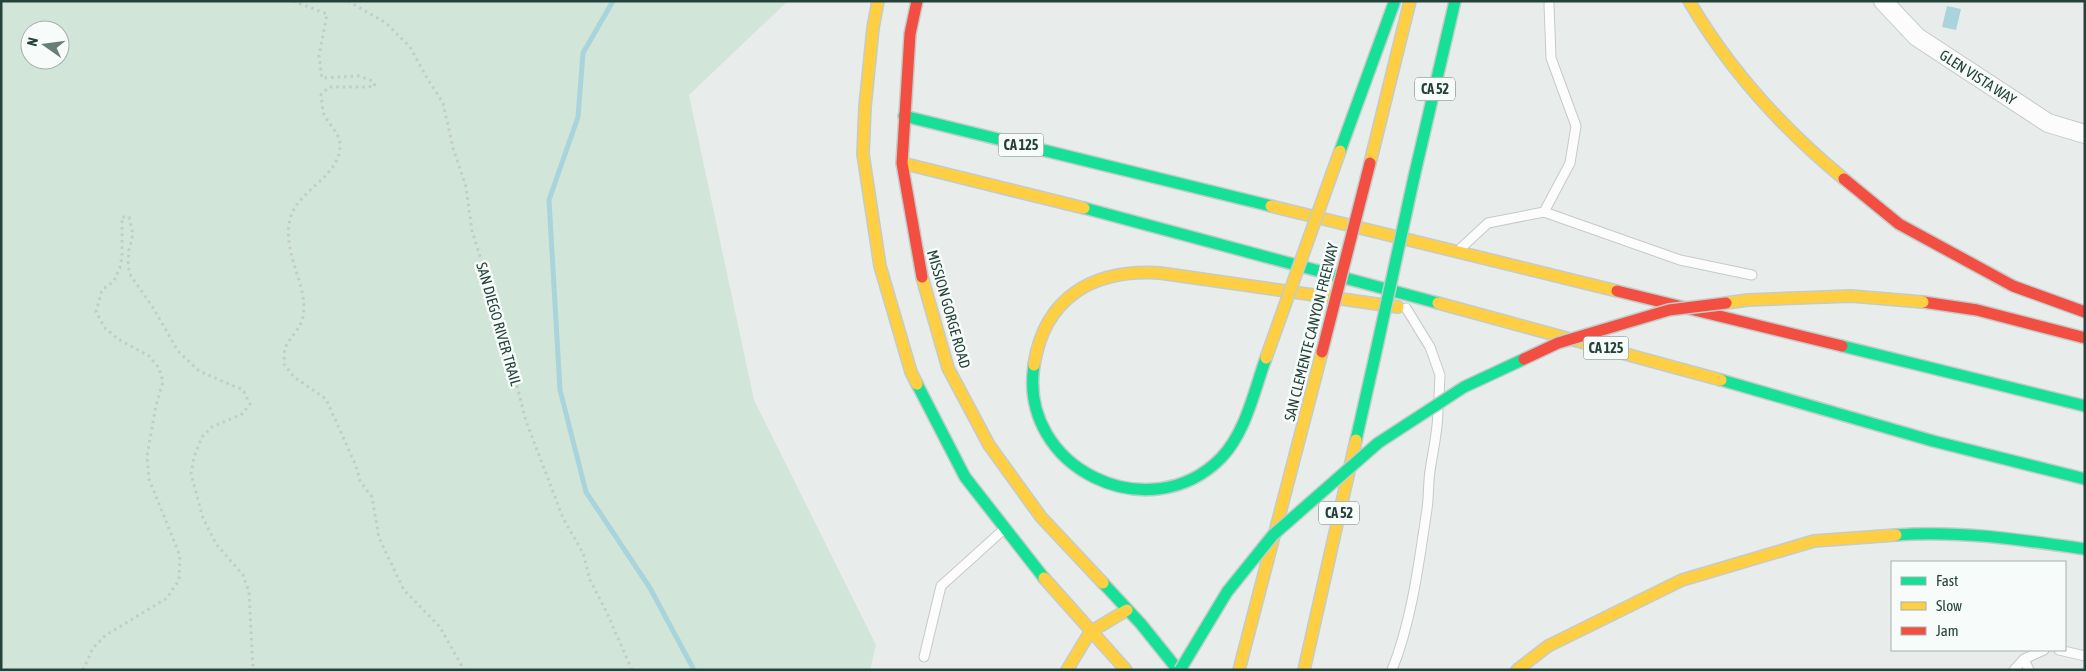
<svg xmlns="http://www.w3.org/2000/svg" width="2086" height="671" font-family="'Asap Condensed',sans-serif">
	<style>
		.green { fill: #d1e6d8; fill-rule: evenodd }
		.water { fill: #a9d4db }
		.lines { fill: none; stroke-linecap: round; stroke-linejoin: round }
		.stream { stroke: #a9d4db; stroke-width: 5 }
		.lane-casing { stroke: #c5cac8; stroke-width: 11 }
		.street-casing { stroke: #c5cac8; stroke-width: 20 }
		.fast-casing { stroke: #c3ccc9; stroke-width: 14 }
		.slow-casing { stroke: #c3ccc9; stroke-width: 14 }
		.jam-casing { stroke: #c3ccc9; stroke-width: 14 }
		.path { stroke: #c3ccca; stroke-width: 3; stroke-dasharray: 2.5 4; stroke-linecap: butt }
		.lane { stroke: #fcfcfc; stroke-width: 9 }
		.street { stroke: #fcfcfc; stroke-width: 18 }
		.fast { stroke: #16e098; stroke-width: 11 }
		.slow { stroke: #ffcf43; stroke-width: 11 }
		.jam { stroke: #f24e42; stroke-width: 11 }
		.fast-bridge-casing { stroke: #c3ccc9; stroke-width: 14; stroke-linecap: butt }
		.slow-bridge-casing { stroke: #c3ccc9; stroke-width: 14; stroke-linecap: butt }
		.jam-bridge-casing { stroke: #c3ccc9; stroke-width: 14; stroke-linecap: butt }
		.fast-bridge { stroke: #16e098; stroke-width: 11 }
		.slow-bridge { stroke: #ffcf43; stroke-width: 11 }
		.jam-bridge { stroke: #f24e42; stroke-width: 11 }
		.labels { text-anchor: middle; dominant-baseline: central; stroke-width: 5; stroke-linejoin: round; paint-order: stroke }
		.shield { fill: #f7fbf9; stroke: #637a73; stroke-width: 1 }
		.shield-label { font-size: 14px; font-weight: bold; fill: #24423a }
		.street-label { font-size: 15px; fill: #24423a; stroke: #f7fbf9 }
	</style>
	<rect width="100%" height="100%" fill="#e8edeb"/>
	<path class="green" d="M1,1H788L689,95L754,400L876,645L870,670H1ZM30,30H60V60H30Z"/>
	<path class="water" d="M1947,6L1961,9L1956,30L1942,27Z"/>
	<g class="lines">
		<path class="stream" d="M613,1L583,53L578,117L549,200L560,390L586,492L650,588L694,670"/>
		<g class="lane-casing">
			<path id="lane" d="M1544,212L1570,163L1576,126L1551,58L1549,4
				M1461,248L1488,223L1544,212L1680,260L1752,275
				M1406,308L1430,347L1440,375L1439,397
				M2059,650L2085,656
				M924,657L941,586L1002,531
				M1392,670C1412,620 1419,562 1427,509C1429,496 1428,483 1430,471C1433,450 1438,431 1438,410
				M2014,670L2024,659
				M2029,670L2024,659L2044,650"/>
		</g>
		<g class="street-casing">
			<path id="street" d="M1883,1L1917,37L2048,123L2085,134"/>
		</g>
		<g class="fast-casing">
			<path id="fast" d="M904,116L1271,206
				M1340,151L1394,3
				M1414,177L1455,1
				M1084,208L1438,303
				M1842,346L2085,406
				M1034,365C1018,468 1149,531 1221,458C1246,432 1254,391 1266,358
				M1721,380L1933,441L2085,479
				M917,384L965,477L1044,578
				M1356,440L1375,356
				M1896,535C1959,530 2023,540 2085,549
				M1103,583L1141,624L1178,670"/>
		</g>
		<g class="slow-casing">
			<path id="slow" d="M878,1L873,28L865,107L863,154L880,266L911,372L917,384
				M1689,1C1729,69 1783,129 1844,179
				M902,163L1084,208
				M1370,163L1410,1
				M1271,206L1617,291
				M922,277L948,368L989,445L1041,517L1103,583
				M1438,303L1721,380
				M1034,365C1045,296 1094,269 1160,273L1398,307
				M1044,578L1126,670
				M1067,670L1090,632L1127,610
				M1239,670L1322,352
				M1304,670L1356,440
				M1517,670L1548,646L1682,580L1814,541L1896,535"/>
		</g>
		<g class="jam-casing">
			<path id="jam" d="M917,1L910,34L902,163L922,277
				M1844,179L1899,224L2013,286L2085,312
				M1617,291L1842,346
				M1923,302L1977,310L2085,338"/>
		</g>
		<path class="path" d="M293,1L327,14L319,56L322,78L359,76L373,81L375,86L367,87H329L321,95C322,101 322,109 324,114C328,124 339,132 340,144C341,177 297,190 290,219C282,255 309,286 303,316C301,330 288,338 285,349C284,353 284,359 284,364L294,377L326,399L356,466L360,481L372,497L379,538L404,590L440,627L464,670
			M348,1L386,23L410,47L427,78L443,103L453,148L466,187L472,231L500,320L526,421L563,518L583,553L590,580L607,613L632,670
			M83,670L93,648L106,635L167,598L179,580L180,556L149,479L147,456L156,405L163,382L159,368L149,356L118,339L105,328L96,312L102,290L114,281L120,267L122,256V217H129L133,234L129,250L128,266L131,276L152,306L178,351L199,371L243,390L250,404L242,414L212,427L202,437L194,457L191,474L203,518L216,544L243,575L249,592L253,670"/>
		<use href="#lane" class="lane"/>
		<use href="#street" class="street"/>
		<use href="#fast" class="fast"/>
		<use href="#slow" class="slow"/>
		<use href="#jam" class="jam"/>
		<g class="fast-bridge-casing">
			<path id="fast-bridge" d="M1375,356L1414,177
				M1180,670L1227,592L1273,535L1378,443L1464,387L1524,359"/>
		</g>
		<g class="slow-bridge-casing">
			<path id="slow-bridge" d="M1726,303L1748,300L1851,296L1923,302
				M1266,358L1340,151"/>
		</g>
		<g class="jam-bridge-casing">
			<path id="jam-bridge" d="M1322,352L1370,163
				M1524,359L1558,343L1669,310L1726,303"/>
		</g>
		<use href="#fast-bridge" class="fast-bridge"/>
		<use href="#slow-bridge" class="slow-bridge"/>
		<use href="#jam-bridge" class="jam-bridge"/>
	</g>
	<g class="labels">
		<g class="shield">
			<rect x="1415" y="77.5" width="40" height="23" rx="4"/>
			<rect x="998.5" y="133.5" width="45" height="23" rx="4"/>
			<rect x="1583.5" y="336.5" width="45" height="23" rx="4"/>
			<rect x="1319" y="501.5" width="40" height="23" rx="4"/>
		</g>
		<g class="shield-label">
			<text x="1435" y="89">CA 52</text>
			<text x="1021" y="145">CA 125</text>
			<text x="1606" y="348">CA 125</text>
			<text x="1339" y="513">CA 52</text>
		</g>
		<g class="street-label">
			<text transform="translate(1978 77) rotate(33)">GLEN VISTA WAY</text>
			<text transform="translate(949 309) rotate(74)">MISSION GORGE ROAD</text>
			<text transform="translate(499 324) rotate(74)">SAN DIEGO RIVER TRAIL</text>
			<text transform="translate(1311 332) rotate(-76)">SAN CLEMENTE CANYON FREEWAY</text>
		</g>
	</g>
	<rect width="2086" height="671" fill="none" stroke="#24423a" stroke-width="5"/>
	<rect x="1891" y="561" width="175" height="90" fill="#f7fbf9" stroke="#a3b1ad"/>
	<rect x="1901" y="577" width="25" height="8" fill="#16e098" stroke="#a3b1ad"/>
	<text x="1936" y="586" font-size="15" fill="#24423a">Fast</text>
	<rect x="1901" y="602" width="25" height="8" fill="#ffcf43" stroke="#a3b1ad"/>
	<text x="1936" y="611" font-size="15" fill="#24423a">Slow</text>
	<rect x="1901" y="627" width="25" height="8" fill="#f24e42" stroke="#a3b1ad"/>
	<text x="1936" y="636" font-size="15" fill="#24423a">Jam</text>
	<g transform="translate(45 45) rotate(284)"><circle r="24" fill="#f7fbf9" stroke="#a3b1ad"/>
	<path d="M0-4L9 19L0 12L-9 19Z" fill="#697e78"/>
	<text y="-8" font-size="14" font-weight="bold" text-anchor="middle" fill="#24423a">N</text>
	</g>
</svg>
